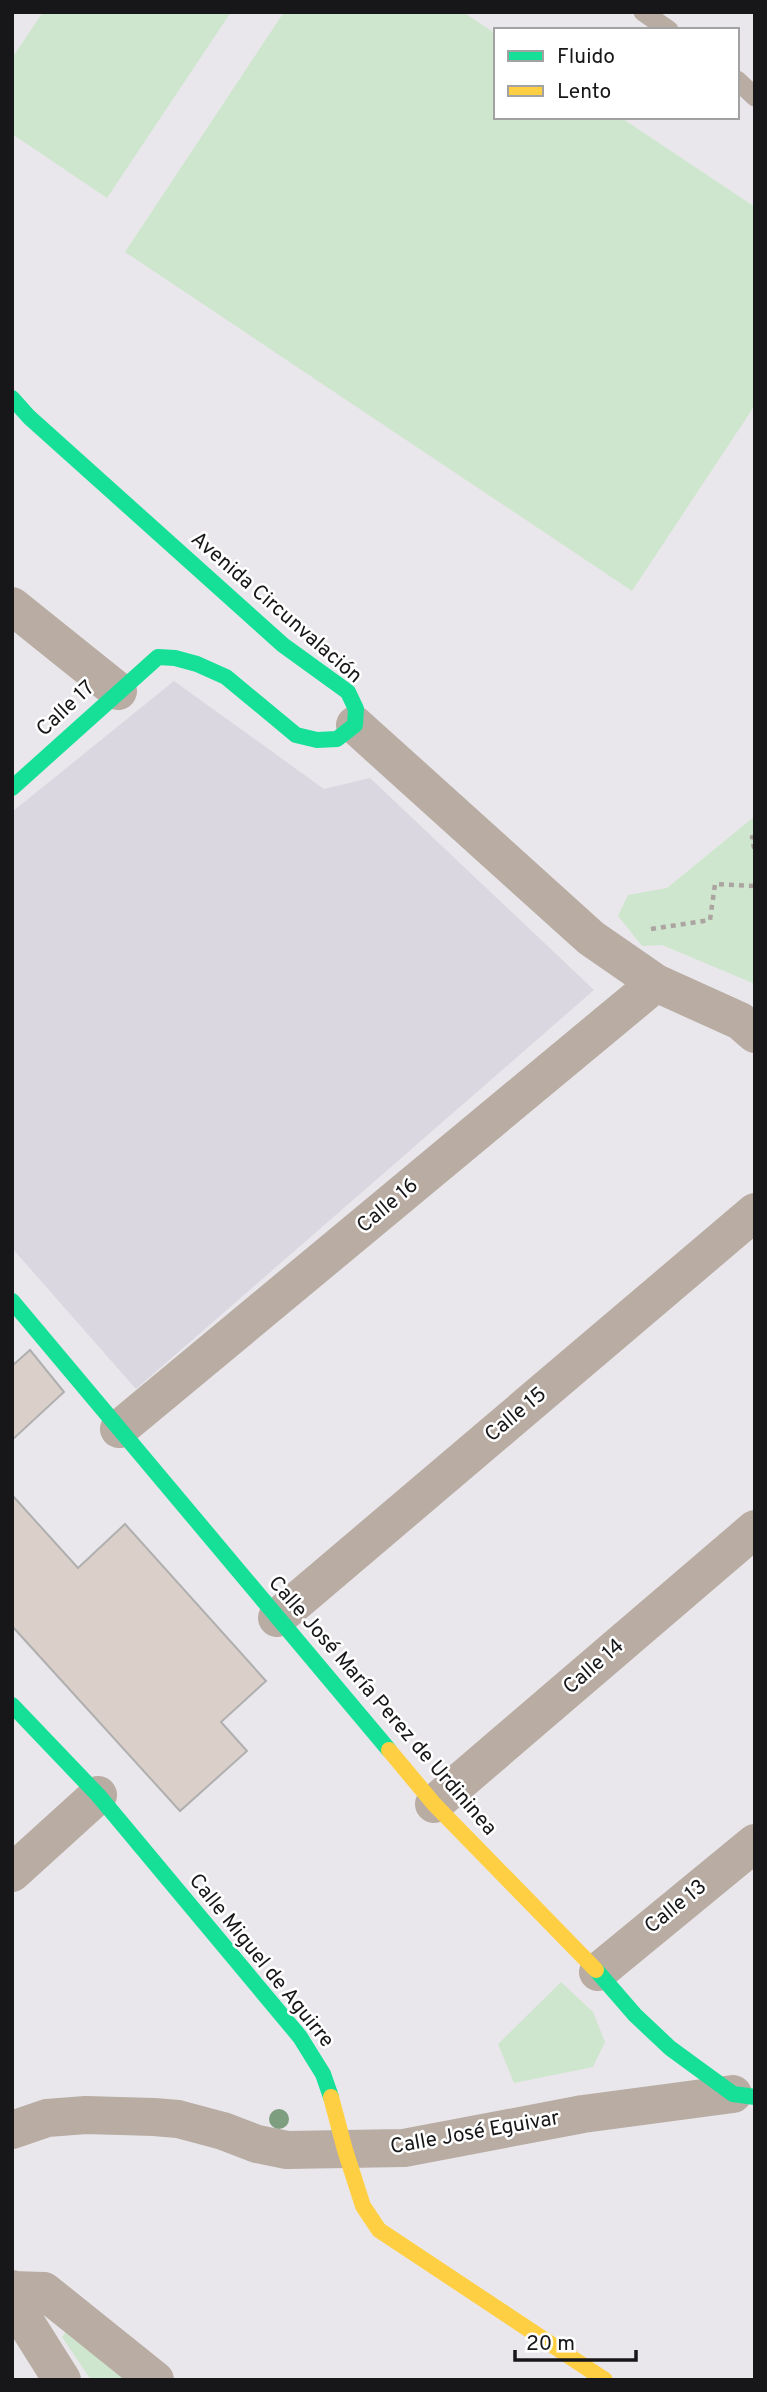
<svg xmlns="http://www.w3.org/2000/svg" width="767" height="2392" font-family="Overpass,sans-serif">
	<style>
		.built { fill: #dad7e0 }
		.green { fill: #cfe6ce }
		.building { fill: #dbd0c9; stroke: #b0afb0; stroke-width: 2 }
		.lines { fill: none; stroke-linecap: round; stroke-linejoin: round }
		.path { stroke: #aca4a0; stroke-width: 4.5; stroke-dasharray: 5 5; stroke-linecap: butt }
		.lane { stroke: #b8aca3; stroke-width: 19 }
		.street { stroke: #b8aca3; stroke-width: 38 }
		.fast { stroke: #16e098; stroke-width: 16 }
		.slow { stroke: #ffcf43; stroke-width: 16 }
		.tree { fill: #7d9e7f }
		.labels { text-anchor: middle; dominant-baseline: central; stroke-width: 5; stroke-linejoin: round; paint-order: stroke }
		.street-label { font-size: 21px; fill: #171618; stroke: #fff }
	</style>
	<rect width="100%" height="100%" fill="#e9e7eb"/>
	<path class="built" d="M174,681L324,789L370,778L594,990L136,1389L12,1248V812Z"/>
	<path class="green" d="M43,12H231L107,198L12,134V58Z
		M284,12H463L496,34V117H620L755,207V405L632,591L125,252Z
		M755,816V984L662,945L642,946L618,916L628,895L667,888Z
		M561,1982L593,2012L605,2042L593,2067L514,2083L498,2044Z
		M66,2332L126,2380H91L62,2337Z"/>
	<path class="building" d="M30,1350L64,1392L12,1440V1366Z
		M12,1495L78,1568L125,1524L266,1681L221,1722L247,1751L180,1811L12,1626Z"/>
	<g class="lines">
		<path class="path" d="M755,838L752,837L755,853
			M651,929L710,920L715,884L755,886"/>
		<path class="lane" d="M643,12L669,30
			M737,80L755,97"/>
		<path class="street" d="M12,606L118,691
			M355,725L591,938L656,983L740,1021L755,1034
			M119,1429L656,983
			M277,1618L755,1212
			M434,1804L755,1529
			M12,1873L98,1795
			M598,1972L755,1843
			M12,2130L47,2118L86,2115L154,2117L178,2119L223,2131L257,2144L287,2150L404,2148L583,2114L733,2094
			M12,2289L23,2318L62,2380
			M12,2290L44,2291L155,2380"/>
		<path class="fast" d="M12,398L29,417L283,645L348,692L356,709L355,725L337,739L317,740L296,735L226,677L197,664L175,658L158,657L12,788
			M12,1301L389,1750
			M12,1705L98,1795L300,2037L323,2074L331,2097
			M596,1970L635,2015L670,2048L733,2094L755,2097"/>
		<path class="slow" d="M389,1750L434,1804L596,1970
			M331,2097L345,2150L363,2206L379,2230L605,2380"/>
	</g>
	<circle class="tree" cx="279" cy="2119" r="10"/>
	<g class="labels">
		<g class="street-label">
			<text transform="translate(276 608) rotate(41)">Avenida Circunvalación</text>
			<text transform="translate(66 709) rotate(-43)">Calle 17</text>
			<text transform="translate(388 1206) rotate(-40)">Calle 16</text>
			<text transform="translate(516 1415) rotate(-40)">Calle 15</text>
			<text transform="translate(594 1667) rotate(-41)">Calle 14</text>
			<text transform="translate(382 1706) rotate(49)">Calle José María Perez de Urdininea</text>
			<text transform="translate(676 1907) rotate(-39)">Calle 13</text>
			<text transform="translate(261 1961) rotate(51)">Calle Miguel de Aguirre</text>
			<text transform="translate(475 2133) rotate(-10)">Calle José Eguivar</text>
		</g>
	</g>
	<rect width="767" height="2392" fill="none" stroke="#171618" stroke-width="28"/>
	<rect x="494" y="28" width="245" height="91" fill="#ffffff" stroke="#a2a2a3" stroke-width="2"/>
	<rect x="508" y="51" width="35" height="10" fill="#16e098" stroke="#a2a2a3" stroke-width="2"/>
	<text x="557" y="63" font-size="21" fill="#171618">Fluido</text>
	<rect x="508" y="86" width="35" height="10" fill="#ffcf43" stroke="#a2a2a3" stroke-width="2"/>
	<text x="557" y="98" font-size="21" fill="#171618">Lento</text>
	<path d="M515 2350v10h121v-10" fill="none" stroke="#171618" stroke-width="3.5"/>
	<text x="526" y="2350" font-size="21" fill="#171618" stroke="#ffffff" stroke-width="5" paint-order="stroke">20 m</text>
</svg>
